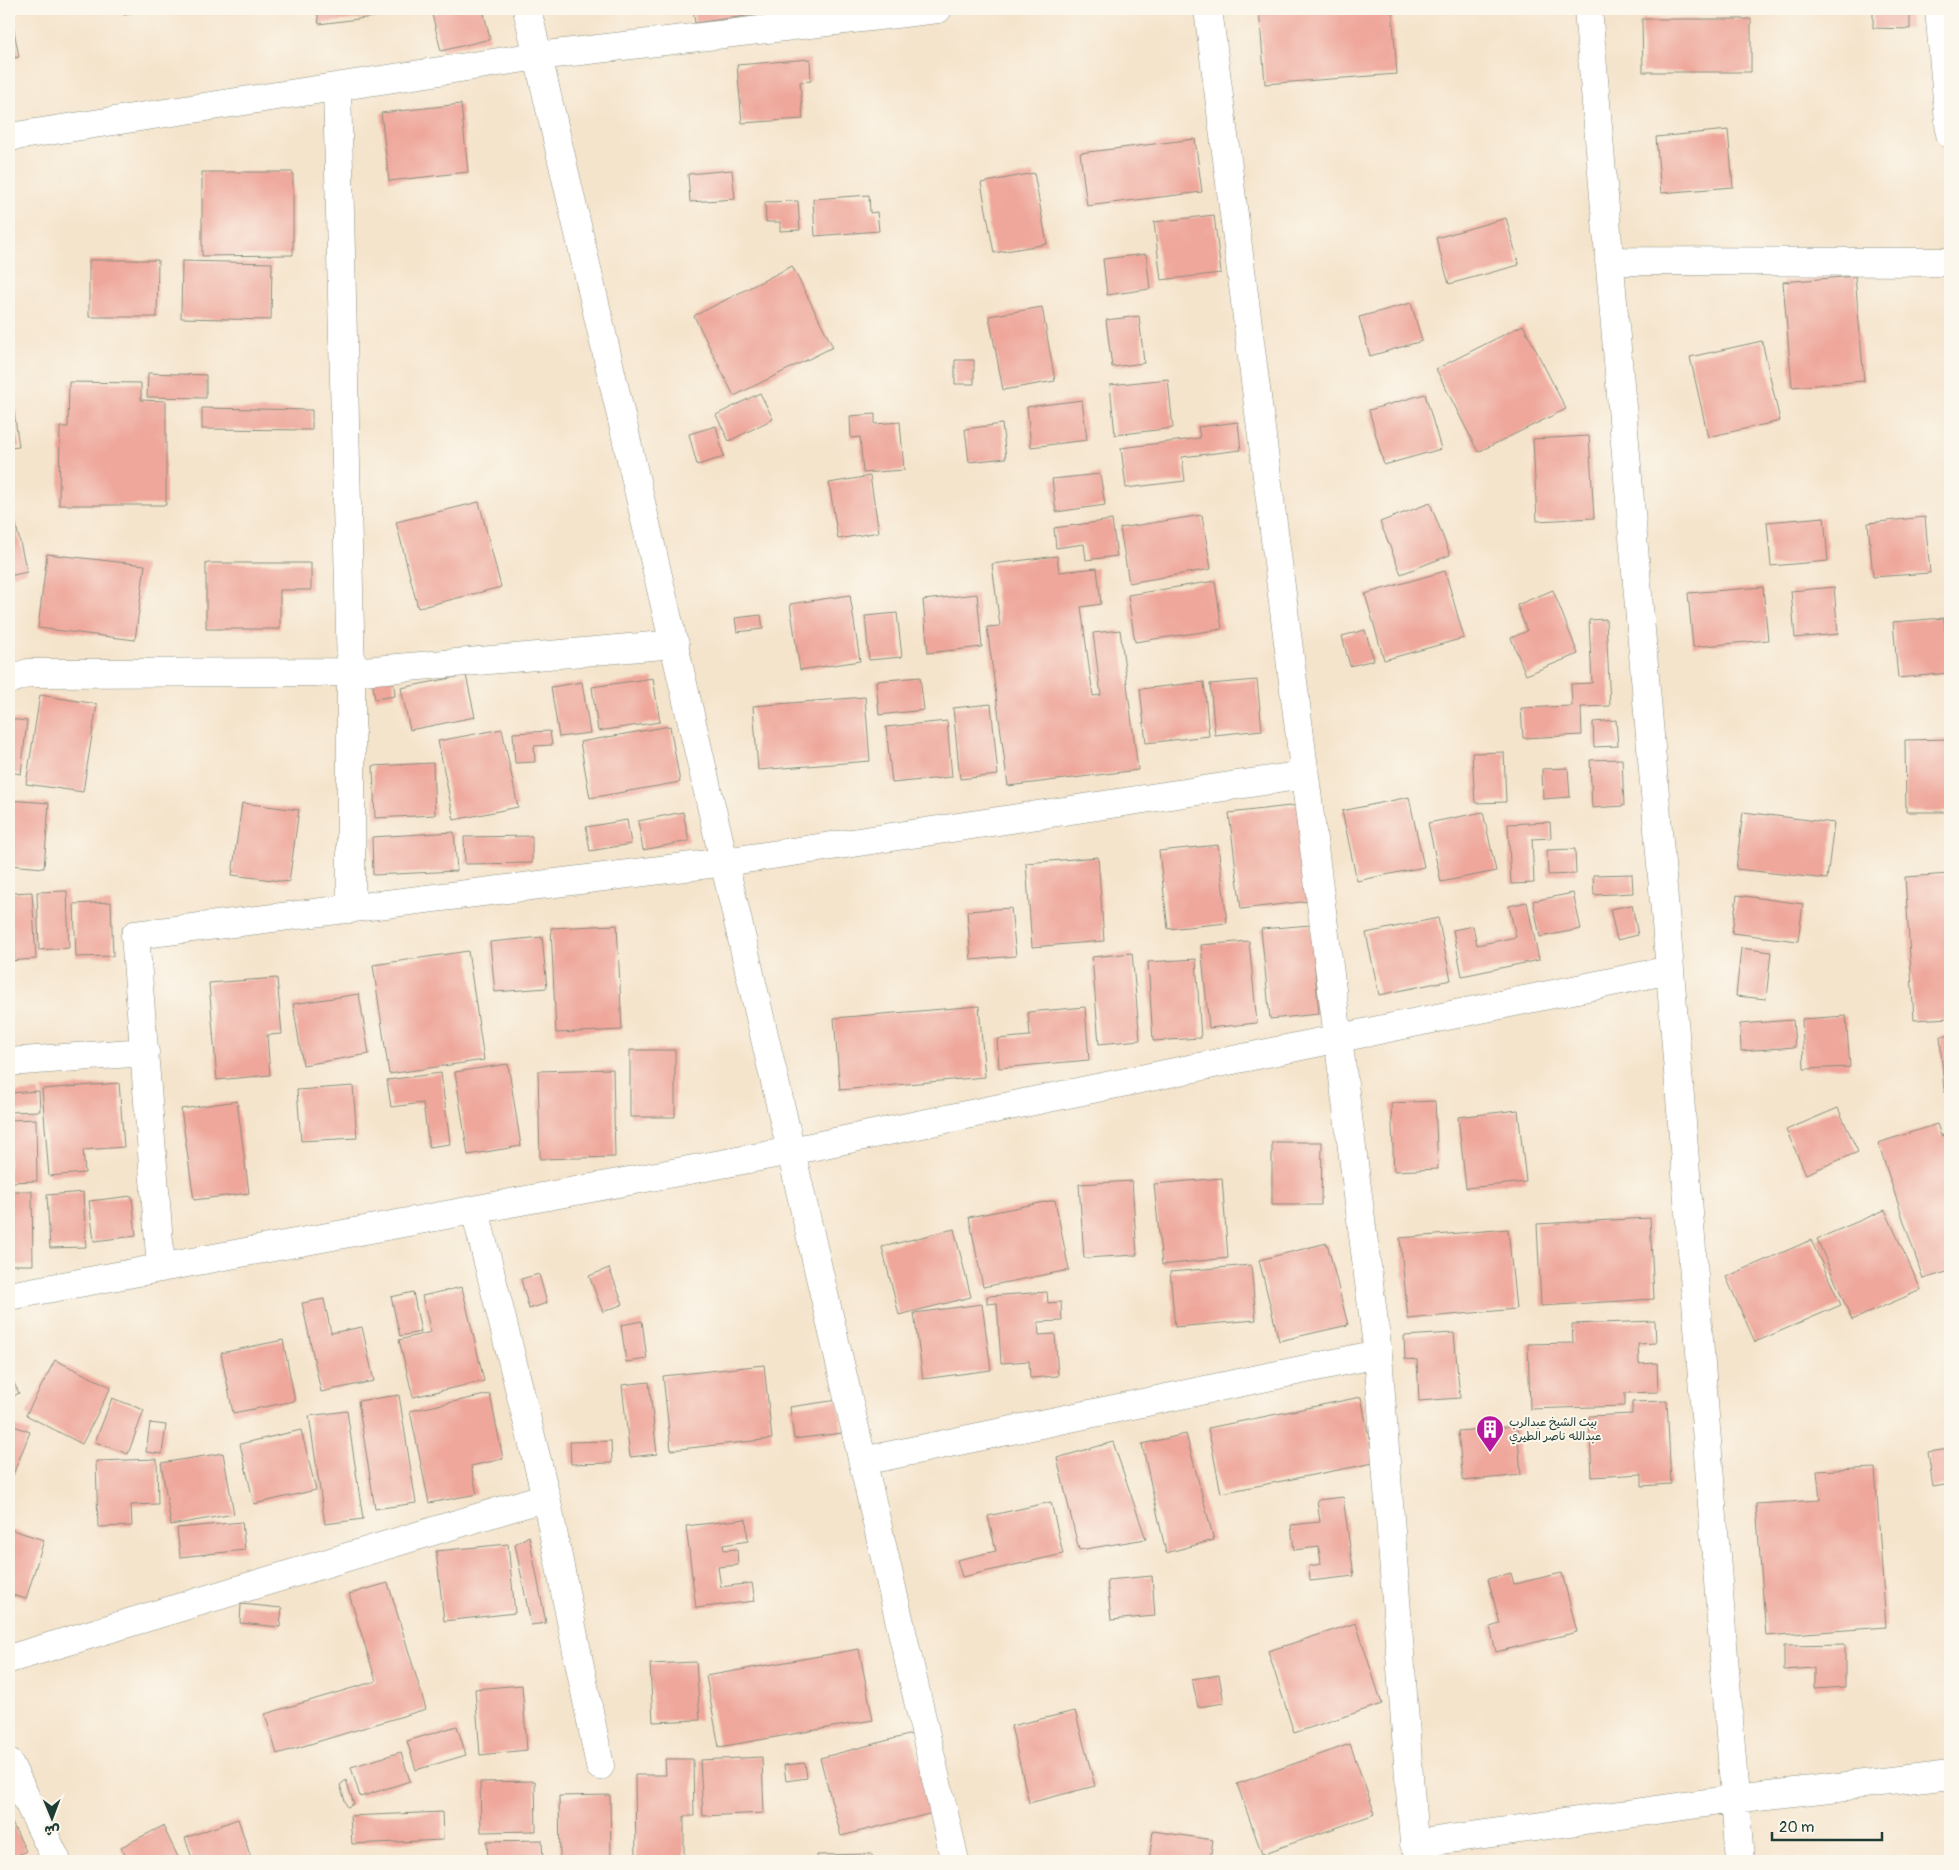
<svg xmlns="http://www.w3.org/2000/svg" width="1959" height="1870" font-family="Pangolin,'Playpen Sans Arabic',sans-serif">
	<style>
		.building { fill: #efa79b }
		.lines { fill: none; stroke-linecap: round; stroke-linejoin: round }
		.minor-casing { stroke: #8a9080; stroke-width: 29 }
		.minor { stroke: #fff; stroke-width: 28 }
		.labels { text-anchor: middle; dominant-baseline: central; stroke-width: 4; stroke-linejoin: round; paint-order: stroke }
		.poi-label { font-size: 12px; fill: #1f3d34; stroke: #fbf7ec; text-anchor: start }
	</style>
	<rect width="100%" height="100%" fill="#fbf7ec"/>
	<filter id="ink" filterUnits="userSpaceOnUse"><feTurbulence type="fractalNoise" baseFrequency=".02" numOctaves="2"/><feDisplacementMap in="SourceGraphic" scale="10" xChannelSelector="R" yChannelSelector="G"/><feConvolveMatrix kernelMatrix="1 2 1 2 8 2 1 2 1" color-interpolation-filters="sRGB"/></filter>
	<filter id="wash" filterUnits="userSpaceOnUse"><feTurbulence type="fractalNoise" baseFrequency=".0096" numOctaves="4" result="noise"/><feDisplacementMap in="SourceGraphic" scale="20" xChannelSelector="R" yChannelSelector="G"/><feGaussianBlur stdDeviation="1.12" result="paint"/><feColorMatrix in="noise" values="0 0 0 0 0 0 0 0 0 0 0 0 0 0 0 0 0 1.4 0 .05"/><feComposite in="paint" operator="in"/></filter>
	<g filter="url(#wash)">
		<rect width="100%" height="100%" fill="#f5e4cc"/>
		<g id="blocks">
			<path class="building" d="M122,9H145L124,15Z
				M317,9H389V15L319,24Z
				M452,9H483L490,39L441,51L432,14Z
				M693,9H791V10L695,23Z
				M1259,9H1392L1397,74L1265,84Z
				M1873,9H1910V29L1873,28Z
				M11,15L19,57L9,59V16Z
				M1642,19H1751V72H1643Z
				M810,59L811,81L800,82L803,119L742,123L737,65Z
				M461,104L468,172L389,181L381,113Z
				M1728,130L1733,187L1661,193L1656,137Z
				M1195,139L1202,192L1087,206L1080,153Z
				M732,170L735,199L690,202L688,174Z
				M202,172H293V255L202,256Z
				M1034,173L1047,244L994,253L981,183Z
				M869,195L870,213L877,212L879,231L815,236L813,199Z
				M798,201L800,230L780,231V222H766L765,202Z
				M1214,215L1221,273L1161,280L1154,222Z
				M1506,218L1519,265L1449,284L1436,238Z
				M1146,254L1150,289L1107,295L1103,259Z
				M89,260H158L157,317H89Z
				M182,261L272,263L271,320L181,318Z
				M792,266L833,347L734,396L694,316Z
				M1855,276L1864,381L1792,387L1783,282Z
				M1411,303L1422,341L1370,356L1359,317Z
				M1042,307L1055,381L1003,390L989,316Z
				M1139,316L1144,363L1112,367L1106,320Z
				M1523,325L1566,409L1478,452L1436,369Z
				M1762,341L1780,421L1708,437L1690,357Z
				M955,360H974V384H955Z
				M148,373L206,375V398L147,397Z
				M9,375L19,447L9,448Z
				M1168,379L1173,428L1115,435L1110,385Z
				M69,382L141,383V400L166,401V505H59L60,427H68Z
				M760,393L773,419L729,441L716,415Z
				M1425,394L1441,449L1384,465L1369,410Z
				M1082,400L1087,440L1031,447L1027,407Z
				M202,408L312,410V430L202,429Z
				M875,414V424L900,422L904,470L863,473L860,437L851,438L850,416Z
				M1238,422L1241,450L1182,457L1185,481L1126,488L1121,448L1200,438L1198,427Z
				M1002,424L1006,458L969,462L965,429Z
				M716,426L724,457L697,465L689,434Z
				M1589,436L1594,518L1537,521L1533,439Z
				M1100,474L1105,505L1056,512L1052,479Z
				M870,476L879,532L838,539L829,483Z
				M479,502L501,587L418,608L396,522Z
				M1430,503L1450,555L1401,574L1380,522Z
				M1202,515L1211,569L1129,583L1120,528Z
				M14,517L27,572L9,576V518Z
				M1824,517L1828,561L1771,566L1767,522Z
				M1925,517L1930,573L1873,577L1868,523Z
				M1112,520L1117,556L1086,560L1084,544L1056,548L1054,528Z
				M47,554L145,565L135,640L38,628Z
				M1057,556L1059,572L1097,568L1101,604L1081,607L1093,696L1101,695L1093,633L1120,630L1138,770L1008,786L987,627L1000,626L992,564Z
				M206,563H311V590H280V629H206Z
				M1445,571L1464,638L1384,660L1365,594Z
				M1215,581L1222,629L1135,642L1128,595Z
				M1763,587L1768,640L1693,647L1688,593Z
				M1834,587L1838,634L1795,638L1791,591Z
				M1553,590L1578,654L1526,675L1511,638L1527,631L1517,605Z
				M977,594L982,647L928,653L923,600Z
				M850,595L860,661L800,670L790,604Z
				M897,613L902,657L869,660L865,616Z
				M761,615L763,629L737,632L735,618Z
				M1944,618L1949,673L1898,678L1893,622Z
				M1606,619L1610,706L1581,707L1582,735L1523,738L1521,708L1572,706L1571,684L1592,683L1589,620Z
				M1365,630L1374,660L1350,666L1342,636Z
				M466,675L475,717L410,730L401,688Z
				M393,676L395,696L375,699L372,680Z
				M920,677L924,710L879,715L876,681Z
				M653,678L660,722L598,731L592,687Z
				M1257,680L1262,730L1215,735L1210,684Z
				M582,682L590,733L559,737L551,687Z
				M1204,682L1209,736L1146,743L1140,689Z
				M40,695L97,704L83,792L26,784Z
				M865,697L870,761L758,770L753,706Z
				M991,704L998,775L960,779L953,708Z
				M9,719L27,721L21,774L9,772Z
				M1616,720L1618,746L1594,747L1593,722Z
				M947,721L952,777L892,783L886,727Z
				M670,726L680,782L590,798L580,742Z
				M502,729L518,807L454,820L438,741Z
				M550,731L552,745L534,746L535,762L515,763L513,733Z
				M1950,739V812H1906L1905,740Z
				M1504,752L1506,802L1475,803L1472,753Z
				M1622,759L1624,806L1592,808L1590,760Z
				M433,763L435,815L375,818L373,766Z
				M1568,768L1570,797L1543,799L1542,769Z
				M1409,797L1424,867L1357,881L1342,811Z
				M9,800L49,803L44,868L9,865Z
				M242,803L299,810L289,882L232,875Z
				M1299,805L1310,901L1241,909L1229,813Z
				M683,812L689,841L643,850L638,821Z
				M1483,812L1496,871L1441,882L1428,823Z
				M1743,812L1834,823L1827,879L1736,869Z
				M627,820L631,844L590,851L586,827Z
				M1550,822L1551,838L1532,839L1534,883L1511,884L1508,824Z
				M454,832L457,871L373,875L372,837Z
				M532,836V863L465,864L464,837Z
				M1218,845L1227,923L1168,929L1159,851Z
				M1575,849L1576,874L1548,875L1547,850Z
				M1098,857L1104,941L1032,947L1026,863Z
				M1632,874L1633,893L1594,895L1593,875Z
				M1950,874V1018L1914,1020L1905,877Z
				M67,891L69,948L39,950L37,892Z
				M32,892L36,959L9,961V893Z
				M1573,893L1581,929L1540,937L1533,901Z
				M1737,895L1803,904L1798,941L1732,933Z
				M111,902L113,956L76,957L74,904Z
				M1527,902L1539,960L1462,976L1453,930L1473,926L1477,945L1516,937L1509,906Z
				M1632,905L1638,935L1617,940L1610,909Z
				M1011,908L1016,956L971,960L967,911Z
				M1438,918L1451,980L1379,995L1366,933Z
				M617,925L622,1030L556,1033L551,928Z
				M1311,925L1319,1014L1270,1019L1261,929Z
				M542,937L547,988L495,992L490,942Z
				M1249,941L1257,1023L1209,1028L1201,945Z
				M1741,948L1771,952L1766,999L1736,996Z
				M468,951L484,1060L389,1074L373,965Z
				M1132,953L1140,1040L1099,1044L1092,957Z
				M1196,959L1201,1038L1153,1041L1148,962Z
				M277,978L282,1034L267,1035L270,1075L217,1080L209,983Z
				M359,994L369,1054L303,1065L293,1004Z
				M979,1006L985,1077L840,1090L834,1018Z
				M1085,1007L1089,1060L999,1068L997,1039L1030,1036L1028,1012Z
				M1846,1016L1850,1067L1804,1069L1802,1019Z
				M1793,1020L1795,1047L1741,1051L1740,1024Z
				M1940,1036H1950V1092H1944Z
				M630,1050H675V1117H630Z
				M508,1064L521,1146L468,1155L455,1072Z
				M613,1069L615,1157L540,1159L538,1071Z
				M441,1073L450,1144L429,1147L423,1103L391,1107L387,1080Z
				M119,1083L124,1147L83,1150L85,1173L49,1176L42,1089Z
				M353,1086L357,1138L301,1141L297,1090Z
				M39,1091L40,1111L9,1112V1093Z
				M237,1101L249,1193L194,1200L181,1109Z
				M1435,1101L1438,1169L1394,1171L1391,1103Z
				M1838,1108L1858,1152L1806,1174L1786,1130Z
				M1518,1110L1526,1182L1466,1188L1458,1117Z
				M36,1119L37,1181L9,1182V1120Z
				M1937,1124L1941,1136L1950,1133V1271L1923,1279L1878,1143Z
				M1272,1142H1322L1321,1205H1272Z
				M1222,1178L1228,1258L1162,1265L1154,1184Z
				M1132,1181L1137,1255L1084,1258L1079,1184Z
				M9,1191H32L33,1265H9Z
				M83,1192L86,1247L50,1248L47,1195Z
				M132,1196L136,1236L94,1241L89,1201Z
				M1055,1200L1069,1270L983,1287L969,1217Z
				M1885,1210L1921,1290L1852,1320L1817,1239Z
				M1650,1218L1654,1299L1541,1306L1537,1224Z
				M954,1229L971,1297L899,1315L882,1247Z
				M1508,1229L1516,1309L1408,1319L1400,1238Z
				M1811,1240L1841,1305L1755,1342L1726,1277Z
				M1327,1243L1348,1325L1279,1341L1259,1260Z
				M1251,1265L1256,1320L1175,1327L1170,1272Z
				M609,1268L623,1304L603,1312L589,1276Z
				M539,1274L547,1303L529,1309L521,1279Z
				M462,1287L484,1381L413,1397L399,1340L431,1332L422,1296Z
				M413,1292L421,1332L400,1336L391,1297Z
				M1047,1292L1048,1303L1061,1302L1062,1321L1038,1322L1039,1335L1055,1334L1058,1376L1030,1378L1029,1361L1001,1363L997,1303L987,1304V1296Z
				M324,1299L331,1333L362,1327L374,1381L321,1392L302,1303Z
				M982,1304L991,1370L923,1379L914,1313Z
				M642,1321L647,1359L626,1362L621,1325Z
				M1655,1321L1656,1343L1638,1344L1639,1364L1657,1363L1658,1392L1625,1393V1406L1530,1409L1528,1344L1573,1343L1572,1324Z
				M1454,1333L1460,1398L1419,1401L1417,1360L1405,1359L1404,1336Z
				M283,1340L295,1401L233,1413L221,1353Z
				M55,1360L111,1387L82,1444L26,1415Z
				M764,1365L772,1439L671,1450L663,1376Z
				M9,1373L19,1393L9,1399Z
				M649,1382L657,1454L630,1457L622,1385Z
				M490,1394L503,1459L471,1466L477,1494L429,1503L410,1411Z
				M399,1395L416,1503L375,1509L358,1401Z
				M1361,1397L1374,1463L1221,1493L1208,1428Z
				M112,1398L144,1410L128,1454L95,1442Z
				M838,1400L842,1433L794,1439L790,1407Z
				M1667,1401L1671,1484L1642,1486V1474L1592,1477L1589,1416L1632,1414V1402Z
				M347,1411L363,1519L325,1524L309,1416Z
				M150,1423L166,1425L162,1454L146,1452Z
				M9,1424L30,1432L11,1480L9,1479Z
				M1517,1426L1521,1475L1463,1481L1458,1431Z
				M301,1430L316,1490L254,1504L240,1444Z
				M1186,1434L1214,1540L1166,1553L1142,1444Z
				M611,1441L612,1463L571,1464L570,1442Z
				M1113,1442L1146,1539L1079,1550L1057,1458Z
				M1950,1449V1484L1933,1487L1928,1452Z
				M223,1453L234,1514L171,1525L161,1463Z
				M157,1459L158,1504L131,1505L132,1526L98,1527L96,1461Z
				M1875,1468L1886,1627L1766,1636L1756,1504L1820,1500L1817,1471Z
				M1343,1497L1354,1576L1310,1581L1309,1566L1321,1564L1319,1547L1294,1550L1291,1525L1320,1522L1317,1500Z
				M1051,1502L1063,1554L962,1577L957,1560L996,1551L988,1516Z
				M746,1519L748,1541L723,1545L724,1550L737,1549L738,1565L718,1567L721,1587L752,1583L755,1601L696,1608L686,1526Z
				M242,1522L245,1550L180,1557L177,1528Z
				M9,1529L44,1540L26,1599L9,1594Z
				M529,1536L546,1623L531,1625L515,1544Z
				M508,1544L515,1613L444,1621L436,1551Z
				M1511,1573L1514,1584L1562,1573L1577,1632L1496,1652L1490,1627L1500,1624L1488,1579Z
				M1152,1576L1155,1616L1111,1620L1107,1580Z
				M388,1583L426,1709L277,1754L265,1714L376,1681L349,1594Z
				M241,1604L282,1608L280,1627L240,1623Z
				M1356,1623L1382,1704L1294,1733L1268,1651Z
				M1845,1645V1687L1814,1689V1668L1784,1670V1646Z
				M859,1649L873,1720L719,1747L706,1676Z
				M696,1662L700,1720L653,1722L650,1664Z
				M1219,1675L1224,1703L1198,1707L1192,1679Z
				M522,1685L527,1750L480,1755L475,1689Z
				M1075,1711L1095,1786L1029,1803L1011,1726Z
				M457,1726L466,1755L416,1770L407,1741Z
				M912,1734L933,1813L841,1836L820,1758Z
				M1350,1744L1375,1814L1262,1854L1237,1784Z
				M401,1752L410,1781L360,1797L351,1767Z
				M762,1757L764,1813L703,1816L700,1760Z
				M665,1759H693L694,1816H684V1861H636L635,1775H666Z
				M805,1763L807,1778L786,1781L784,1765Z
				M346,1780L354,1804L347,1807L340,1785Z
				M535,1781L536,1831L481,1832L480,1782Z
				M610,1795L611,1861H560L559,1796Z
				M442,1812L443,1840L352,1844L350,1816Z
				M9,1817L26,1851L9,1860Z
				M238,1819L252,1861H193L185,1838Z
				M163,1826L180,1861H128L121,1847Z
				M1153,1831L1213,1840L1210,1861H1149Z
				M542,1840L543,1861H488L487,1841Z
				M872,1854L873,1861H817V1855Z"/>
		</g>
	</g>
	<g filter="url(#ink)">
		<use href="#blocks" fill-opacity="0" stroke="#8a9080" stroke-width="1"/>
		<g class="lines">
			<g class="minor-casing">
				<path id="minor" d="M527,9L955,1861
					M1588,9L1670,970L1740,1861
					M1939,9L1950,134
					M337,87L351,672V909
					M9,137L538,56L938,9
					M1609,261L1950,262
					M9,680L28,673L351,672L675,644
					M9,1062L145,1052
					M475,1210L546,1497
					M161,1268L135,935L725,862L1304,775
					M9,1296L791,1151L1670,970
					M1378,1354L1414,1844L1734,1799L1950,1774
					M863,1461L1378,1354L1208,9
					M9,1659L546,1497L600,1766
					M9,1763L57,1861"/>
			</g>
			<use href="#minor" class="minor"/>
		</g>
	</g>
	<defs>
		<g id="building-pin" transform="scale(1.4375)"><path d="M0 17L-7.5 6A9.5 9.5 0 1 1 7.5 6Z" fill="#b5179e" stroke="#fbf7ec"/><path d="M-4-6H4V6H1V3H-1V6H-4ZM-2.5-4.3h1.7v1.8h-1.7ZM.8-4.3h1.7v1.8H.8ZM-2.5-1h1.7V.8h-1.7ZM.8-1h1.7V.8H.8Z" fill="#fff"/></g>
	</defs>
	<g fill-rule="evenodd">
		<use href="#building-pin" x="1490" y="1429"/>
	</g>
	<g class="labels">
		<g class="poi-label">
			<text x="1509" y="1422">بيت الشيخ عبدالرب<tspan x="1509" dy="14">عبدالله ناصر الطيري</tspan></text>
		</g>
	</g>
	<rect width="1959" height="1870" fill="none" stroke="#fbf7ec" stroke-width="30"/>
	<g transform="translate(52 1818) rotate(179)" stroke="#fbf7ec" stroke-width="4" paint-order="stroke">
	<path d="M0-4L9 19L0 12L-9 19Z" fill="#1f3d34"/>
	<text y="-8" font-size="14" font-weight="bold" text-anchor="middle" fill="#1f3d34">ش</text>
	</g>
	<path d="M1772 1832v8h110v-8" fill="none" stroke="#1f3d34" stroke-width="2.5"/>
	<text x="1779" y="1832" font-size="15" fill="#1f3d34" stroke="#fbf7ec" stroke-width="4" paint-order="stroke">20 m</text>
</svg>
